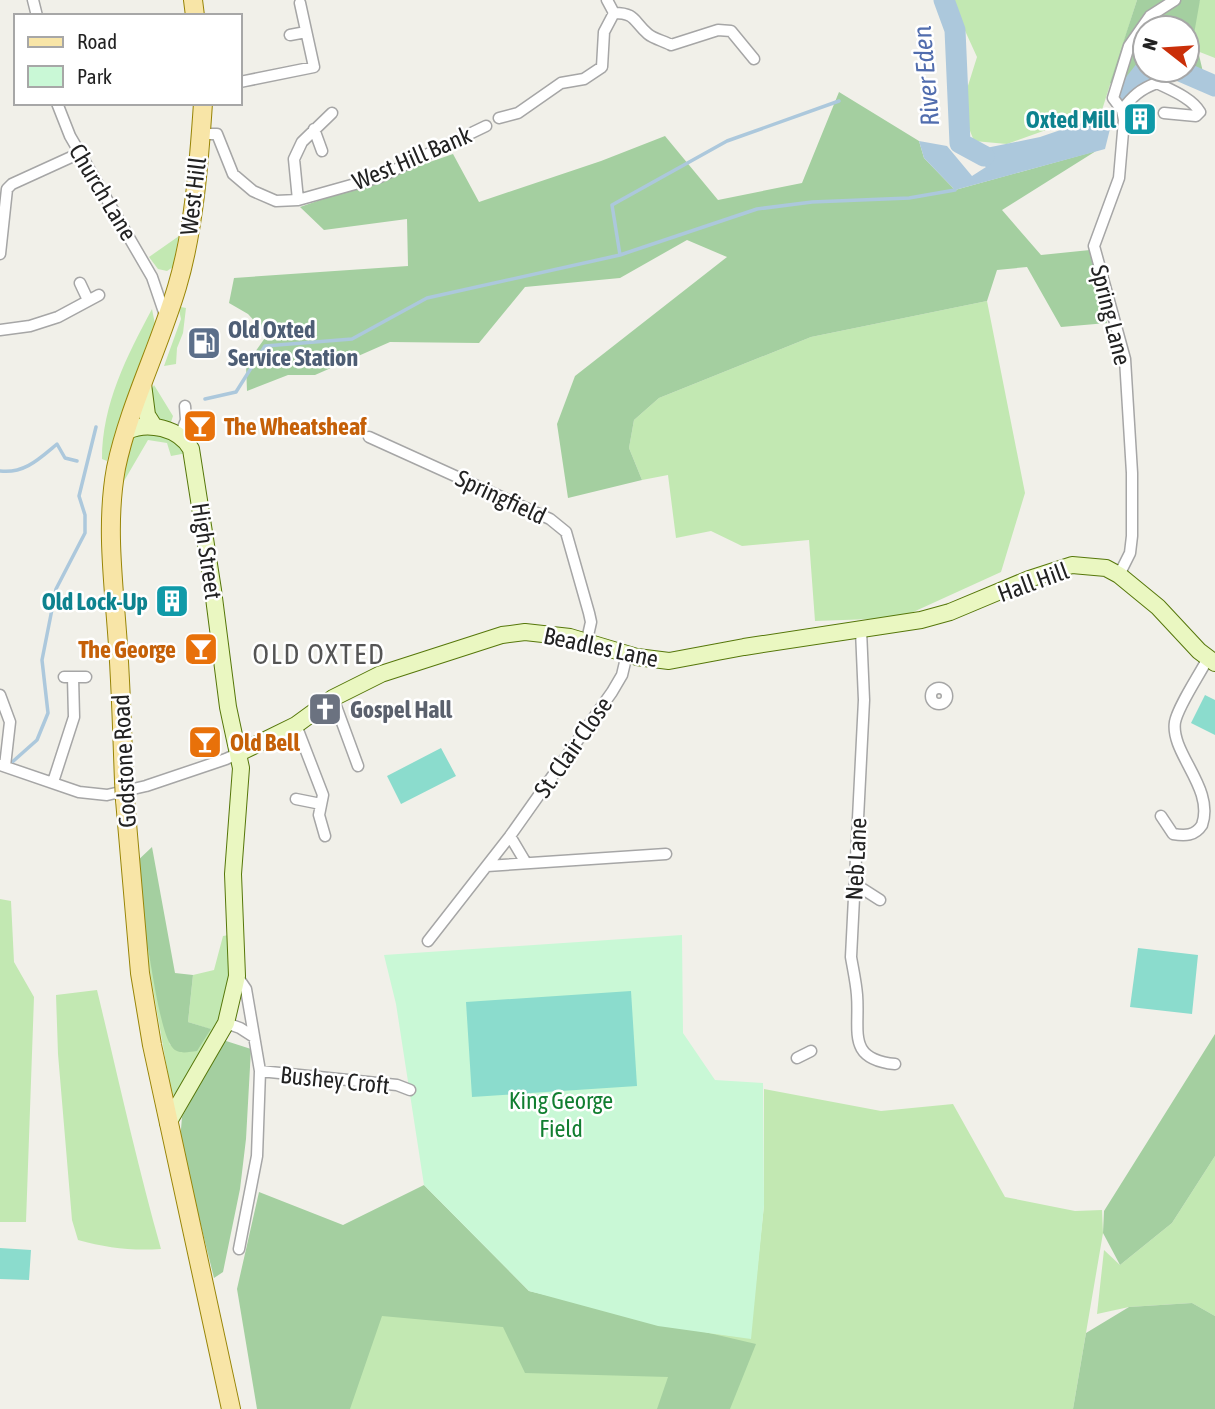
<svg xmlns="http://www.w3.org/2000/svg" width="1215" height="1409" font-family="'Asap Condensed',sans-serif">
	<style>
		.grass { fill: #c2e8b2 }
		.forest { fill: #a4cfa0 }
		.park { fill: #c9f8d6 }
		.pitch { fill: #8bdccd }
		.water { fill: #acc8dc }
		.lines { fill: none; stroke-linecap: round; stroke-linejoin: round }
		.stream { stroke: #acc8dc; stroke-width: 3.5 }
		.river { stroke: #acc8dc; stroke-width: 21 }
		.street-casing { stroke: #a6a6a6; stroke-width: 13 }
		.secondary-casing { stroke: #56770a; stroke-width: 18 }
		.primary-casing { stroke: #988507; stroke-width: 20 }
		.street { stroke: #fff; stroke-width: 10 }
		.secondary { stroke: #eaf7c1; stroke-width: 16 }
		.primary { stroke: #f8e5a7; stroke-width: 18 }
		.primary-bridge-casing { stroke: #988507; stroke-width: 20; stroke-linecap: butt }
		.primary-bridge { stroke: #f8e5a7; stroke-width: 18 }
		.labels { text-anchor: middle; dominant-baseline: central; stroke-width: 5; stroke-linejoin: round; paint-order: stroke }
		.culture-label { font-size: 24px; font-weight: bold; fill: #0d838f; stroke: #fff; text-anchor: end }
		.street-label { font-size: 24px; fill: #222; stroke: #fff }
		.service-label { font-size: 24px; font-weight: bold; fill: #4e5e75; stroke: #fff; text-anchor: start }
		.food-label { font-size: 24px; font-weight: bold; fill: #c56008; stroke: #fff; text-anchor: start }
		.worship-label { font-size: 24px; font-weight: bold; fill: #5b616d; stroke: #fff; text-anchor: start }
		.park-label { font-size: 24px; fill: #117e30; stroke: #fff }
		.water-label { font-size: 26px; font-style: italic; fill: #516dae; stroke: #fff }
		.quarter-label { font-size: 28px; letter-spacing: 2px; fill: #555; stroke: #fff }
	</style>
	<rect width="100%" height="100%" fill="#f1f0e9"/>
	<path class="grass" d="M951,0H1137L1102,110L1007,144L974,141L961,108L977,57Z
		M1200,0H1215V58L1187,47V28Z
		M179,236L173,267L167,271L158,269L149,257Z
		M987,301L1025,493L1001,572L900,618L815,621L809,540L742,546L711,531L676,538L668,475L642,480L629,448L634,420L659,398L811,337Z
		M181,307L186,308L183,333L177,348L176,364L164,366L181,319L179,310Z
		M152,309L156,329L120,418L107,461L102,459C102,404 127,356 152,309Z
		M154,385L173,416L170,425L153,416L149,394Z
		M141,432C157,434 179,438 187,453L171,456L167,443L148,440L124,481L121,480L123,466L133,437Z
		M0,899L11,901L14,962L34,997L26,1222H0Z
		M229,935C229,951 231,969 229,985C224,1016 193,1073 172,1097L146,949H148L170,1045L210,1029L188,1022L193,975L214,970L223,936Z
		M97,990C118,1077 137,1164 161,1249C132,1251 107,1248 78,1240L72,1220L58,1054L56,995Z
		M764,1089L881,1111L953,1104L1005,1197L1075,1211L1102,1210L1103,1233L1073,1409H346L376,1305L658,1326L750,1338L764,1205Z
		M1215,1156V1316L1192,1303L1129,1307L1097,1314L1104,1250L1120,1265L1172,1223Z"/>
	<path class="forest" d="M1137,0H1200L1194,34L1203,72L1187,66V28H1145V70H1150L1126,93L1110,83Z
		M839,92L919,141L924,158L955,190L1096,151L1002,210L1041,255L1090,250L1107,323L1061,327L1027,267L997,270L987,301L811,337L659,398L634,420L629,448L642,480L568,498L557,424L575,376L727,257L687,240L620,278L525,287L479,343L390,342L315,375H288L247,391L246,365L267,335L248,314L229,303L234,278L408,266L407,219L324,230L300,207L453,154L479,202L601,161L665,136L718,200L802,183Z
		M152,847L175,973L193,975L188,1022L211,1029L197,1051C188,1052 178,1055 172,1047C161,1034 152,969 148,949H146L134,864Z
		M1215,1034V1156L1172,1223L1120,1265L1103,1233L1104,1211Z
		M223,1040L251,1049L246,1139L240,1189L223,1272L214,1278L180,1141L182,1117Z
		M424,1185L529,1291L756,1344L730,1409H657L668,1377L525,1373L503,1327L382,1316L350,1409H257L237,1289L259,1192L343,1225Z
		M1192,1303L1215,1316V1409H1073L1086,1333L1129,1307Z"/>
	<path class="park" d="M682,935L683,1033L715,1080L763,1083L764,1205L751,1339L658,1326L529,1291L424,1185L396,1004L384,955Z"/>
	<path class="pitch" d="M1205,695L1215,700V735L1191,723Z
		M441,748L456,776L401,804L387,776Z
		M1138,948L1198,955L1192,1014L1130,1007Z
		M631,991L637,1086L472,1097L466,1002Z
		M0,1248L31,1250L29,1280L0,1279Z"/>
	<path class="water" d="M1106,111L1110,129L1105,149L955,190L924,158L919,141L947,146L972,176L986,167L966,155L960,143L976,150L1040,137L1084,122Z"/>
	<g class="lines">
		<path class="stream" d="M620,255L612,205L727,141L839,101
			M205,399L236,392L265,346L352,339L427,298L620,255L757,209L812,202L909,198L955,190
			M0,471C24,474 39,459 57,444L65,458L77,461
			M10,764L37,740L48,713L42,660L56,589L85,533V515L79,496L96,427"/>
		<path class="river" d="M944,0L955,30L960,143L984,156
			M1178,70L1215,86
			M1123,98L1145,70"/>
		<g class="street-casing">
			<path id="street" d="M33,0L37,16
				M607,0L614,13
				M614,13C636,13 633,21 648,34C654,39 664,41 671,45L718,30L731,31L754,59
				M290,35L306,32
				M240,82L314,67L300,3
				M57,103L70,136L152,277L166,318
				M1122,110C1132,97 1140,89 1157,83C1171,90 1192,98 1200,112L1196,116L1164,113
				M499,118L518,113L561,83L584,79L602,67L604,32L614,13
				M314,129L322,151
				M201,134H217L233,174L253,191L276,201L298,200L380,177L486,126
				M298,200L294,159L302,142L332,113
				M0,254L7,189L12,184L80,153
				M80,283L88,300
				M0,330L30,326L58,317L99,295
				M180,436L186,420L185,406
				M369,437L550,519L566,532L589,613L591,622L587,640
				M1119,575L1130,553L1132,536V473L1125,359L1094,246L1119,178L1124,120L1122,110L1113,98L1129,46L1150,16L1175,0
				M861,630L864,700L851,957C853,969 856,982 857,995C860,1031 846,1059 895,1064
				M64,677H86
				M931 696a8 8 0 1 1 16 0a8 8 0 1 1-16 0Z
				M0,695L10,722L5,766
				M333,698L358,766
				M296,725L323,795L319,815L325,836
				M0,765L79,792L107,795L146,786L226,759L239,753
				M53,782L74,717L73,677
				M296,799L321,804
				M1161,816L1173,834C1185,836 1195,836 1202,825C1215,788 1170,753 1175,722C1178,706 1200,674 1208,658
				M510,836L526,863
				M487,866L666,854
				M855,884L880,900
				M428,941L510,836L612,692L622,675L627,654
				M237,976L246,989L260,1071L257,1156L239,1249
				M226,1023L240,1028L254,1037
				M797,1058L811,1051
				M260,1071L397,1085L410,1090"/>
		</g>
		<g class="secondary-casing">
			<path id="secondary" d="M143,384L147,415L154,426
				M127,431C148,421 179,428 191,449L213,590L228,707L241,768L233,874L237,976L226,1023L168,1123
				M239,753L296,725L333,698L381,674L502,635L525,632L570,637L637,657L669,661L744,647L921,620L950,612L1029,579L1072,565L1106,568L1119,575L1158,607L1199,651L1215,663"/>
		</g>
		<g class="primary-casing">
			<path id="primary" d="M193,0L195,16
				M124,781C122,731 121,682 117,632C113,578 106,522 116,468C129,406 159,348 177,287C194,230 199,163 203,103
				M125,800L140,973L152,1045L231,1409"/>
		</g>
		<use href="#street" class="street"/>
		<use href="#secondary" class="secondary"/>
		<use href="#primary" class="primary"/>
		<g class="primary-bridge-casing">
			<path id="primary-bridge" d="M124,781L125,800"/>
		</g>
		<use href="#primary-bridge" class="primary-bridge"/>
	</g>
	<defs>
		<g id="building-square" transform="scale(1.75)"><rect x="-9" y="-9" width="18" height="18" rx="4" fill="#0f9aa8" stroke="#fff"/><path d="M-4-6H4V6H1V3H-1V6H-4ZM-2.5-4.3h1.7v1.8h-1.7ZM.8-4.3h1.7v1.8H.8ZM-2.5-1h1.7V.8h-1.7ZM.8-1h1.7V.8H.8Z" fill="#fff"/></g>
		<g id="fuel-square" transform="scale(1.75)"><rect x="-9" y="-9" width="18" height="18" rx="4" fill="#5c6f8a" stroke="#fff"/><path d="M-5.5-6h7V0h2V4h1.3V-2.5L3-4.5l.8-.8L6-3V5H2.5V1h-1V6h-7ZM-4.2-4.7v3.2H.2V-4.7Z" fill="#fff"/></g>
		<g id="bar-square" transform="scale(1.75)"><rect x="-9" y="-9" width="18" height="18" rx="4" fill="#e8710a" stroke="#fff"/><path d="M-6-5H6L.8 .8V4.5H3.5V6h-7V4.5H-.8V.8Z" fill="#fff"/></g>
		<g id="church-square" transform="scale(1.75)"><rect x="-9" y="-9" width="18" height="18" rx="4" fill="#6b7280" stroke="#fff"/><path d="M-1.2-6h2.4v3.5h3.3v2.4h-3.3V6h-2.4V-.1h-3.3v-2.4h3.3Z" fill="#fff"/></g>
	</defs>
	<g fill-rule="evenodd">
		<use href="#building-square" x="1140" y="119"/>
		<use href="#fuel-square" x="204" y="343"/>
		<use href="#bar-square" x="200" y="426"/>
		<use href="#building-square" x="172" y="601"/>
		<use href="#bar-square" x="201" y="649"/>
		<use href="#church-square" x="325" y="709"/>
		<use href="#bar-square" x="205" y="742"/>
	</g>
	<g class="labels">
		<g class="culture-label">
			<text x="1116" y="119">Oxted Mill</text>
			<text x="148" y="601">Old Lock-Up</text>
		</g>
		<g class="street-label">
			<text transform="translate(412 158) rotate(-23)">West Hill Bank</text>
			<text transform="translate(103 192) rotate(59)">Church Lane</text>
			<text transform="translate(193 196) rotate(-83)">West Hill</text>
			<text transform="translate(1111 315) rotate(76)">Spring Lane</text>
			<text transform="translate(501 497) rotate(25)">Springfield</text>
			<text transform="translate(207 551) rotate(82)">High Street</text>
			<text transform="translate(1033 582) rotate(-20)">Hall Hill</text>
			<text transform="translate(601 647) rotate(12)">Beadles Lane</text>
			<text transform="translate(573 747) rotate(-55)">St. Clair Close</text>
			<text transform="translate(124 761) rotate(-93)">Godstone Road</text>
			<text transform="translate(856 859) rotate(-87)">Neb Lane</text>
			<text transform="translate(335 1080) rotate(6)">Bushey Croft</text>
		</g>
		<g class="service-label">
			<text x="228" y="329">Old Oxted<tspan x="228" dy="28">Service Station</tspan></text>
		</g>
		<g class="food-label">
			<text x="224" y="426">The Wheatsheaf</text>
			<text x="176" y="649" text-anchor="end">The George</text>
			<text x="230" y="742">Old Bell</text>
		</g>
		<g class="worship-label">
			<text x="350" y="709">Gospel Hall</text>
		</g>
		<g class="park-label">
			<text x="561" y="1100">King George<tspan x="561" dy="28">Field</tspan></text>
		</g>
		<g class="water-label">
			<text transform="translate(926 76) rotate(-95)">River Eden</text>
		</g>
		<g class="quarter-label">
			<text x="319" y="654">OLD OXTED</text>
		</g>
	</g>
	<rect x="14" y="14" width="228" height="91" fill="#ffffff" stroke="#a7a7a7" stroke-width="2"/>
	<rect x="28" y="37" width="35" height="10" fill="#f8e5a7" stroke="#a7a7a7" stroke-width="2"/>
	<text x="77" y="49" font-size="21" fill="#222222">Road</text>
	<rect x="28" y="66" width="35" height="21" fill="#c9f8d6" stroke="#a7a7a7" stroke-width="2"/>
	<text x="77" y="84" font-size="21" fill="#222222">Park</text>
	<g transform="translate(1166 49) rotate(287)"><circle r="33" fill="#ffffff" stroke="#a7a7a7" stroke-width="2"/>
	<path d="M0-5L12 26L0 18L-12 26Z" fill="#ca2f09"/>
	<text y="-10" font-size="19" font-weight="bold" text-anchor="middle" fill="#222222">N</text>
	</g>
</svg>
